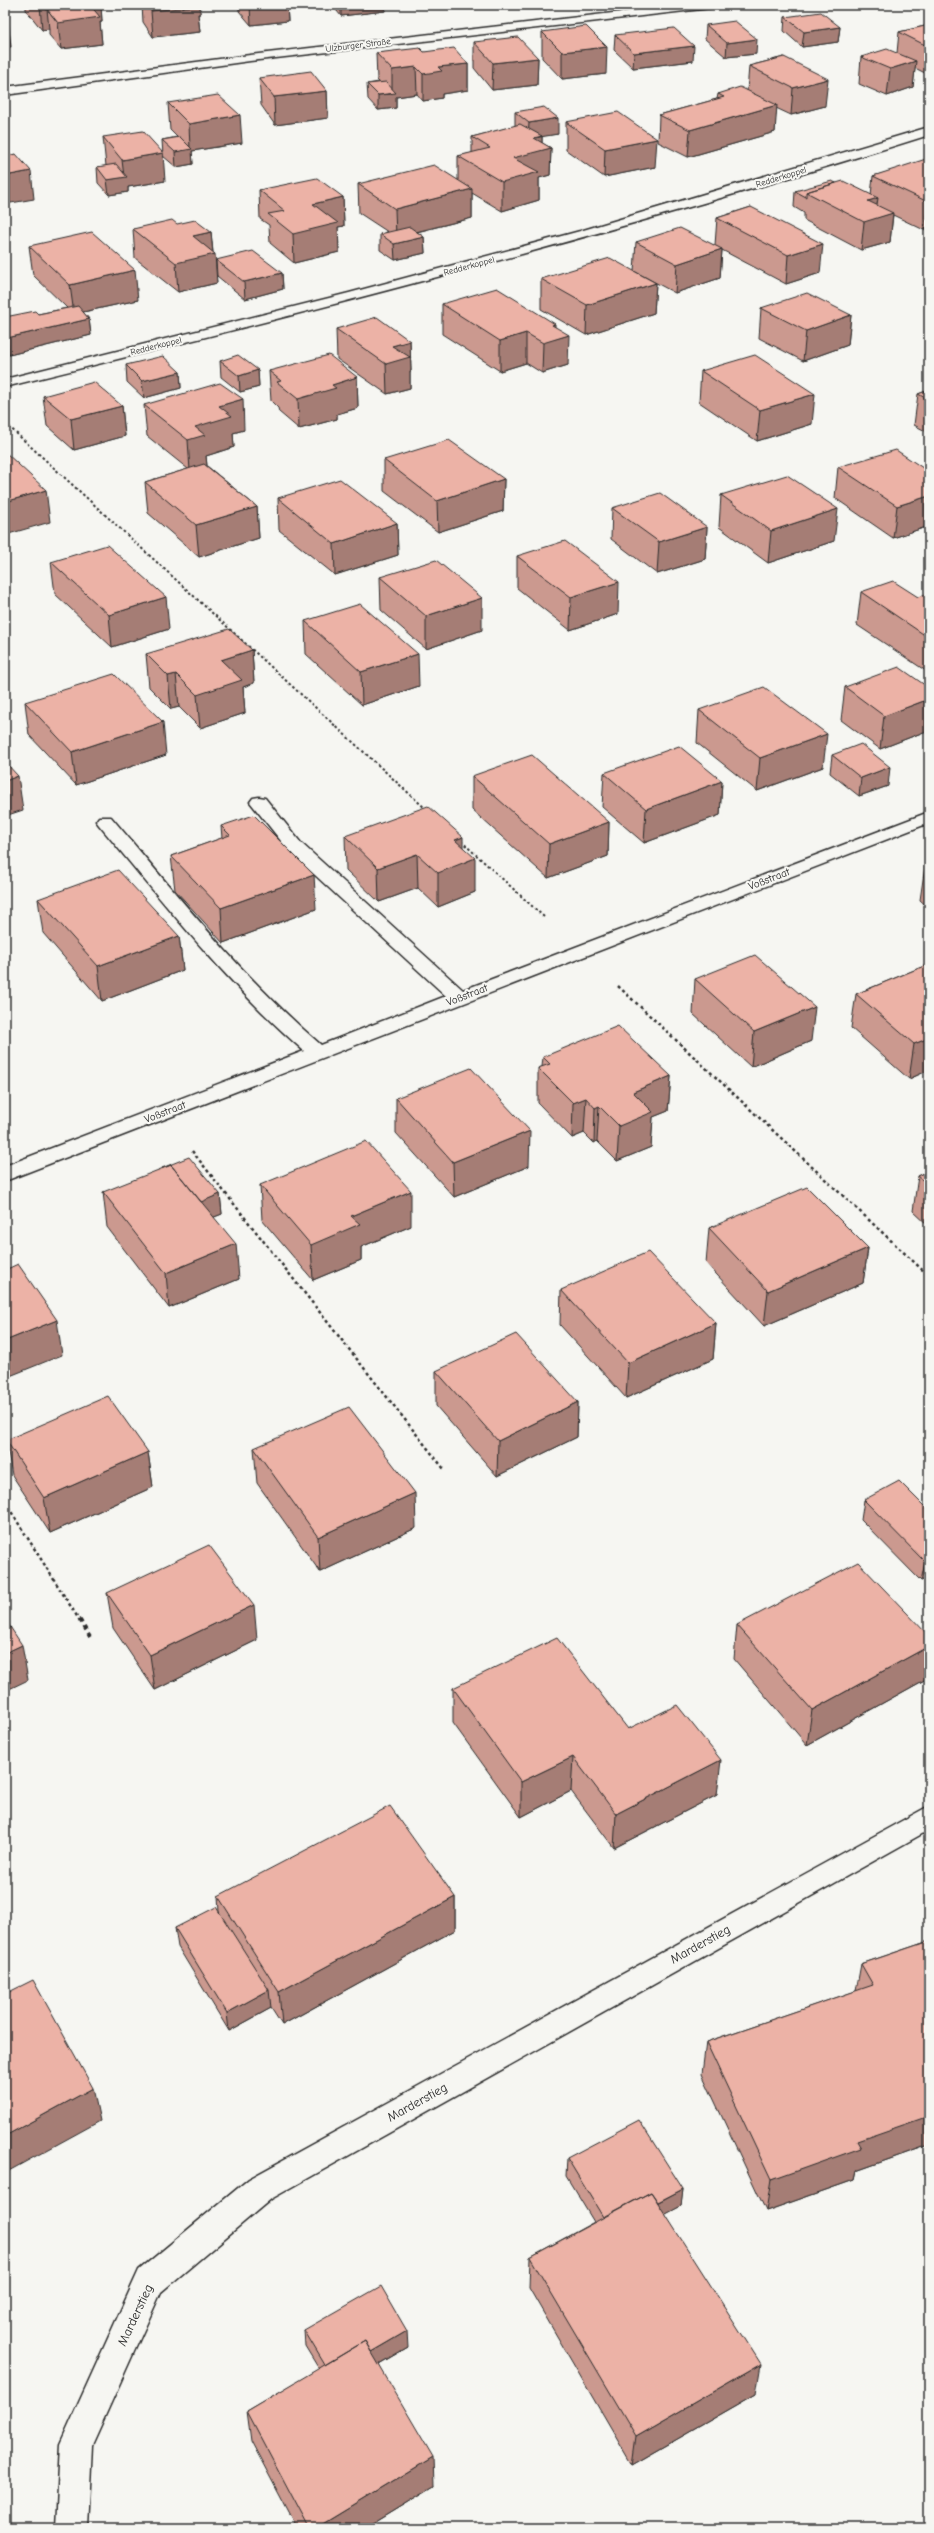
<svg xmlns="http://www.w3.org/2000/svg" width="934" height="2533" font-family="'Comic Neue',sans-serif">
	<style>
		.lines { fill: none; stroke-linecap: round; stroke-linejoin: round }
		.minor-casing { stroke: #2b2b2b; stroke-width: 3 }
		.major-casing { stroke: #2b2b2b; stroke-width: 3 }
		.path-far2 { stroke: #2b2b2b; stroke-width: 2; stroke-dasharray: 2.5 2.5; stroke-linecap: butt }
		.path-far1 { stroke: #2b2b2b; stroke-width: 2.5; stroke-dasharray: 3 3; stroke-linecap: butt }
		.path { stroke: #2b2b2b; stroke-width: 3.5; stroke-dasharray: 4 4; stroke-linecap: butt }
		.minor { fill: #f6f6f2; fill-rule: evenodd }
		.major { fill: #f6f6f2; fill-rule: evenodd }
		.wall { fill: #cb998f; stroke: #2b2b2b }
		.shaded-wall { fill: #a57d74; stroke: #2b2b2b }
		.building { fill: #ecb2a6; stroke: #2b2b2b }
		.labels { text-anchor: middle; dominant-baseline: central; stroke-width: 4; stroke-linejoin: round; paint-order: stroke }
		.far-street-label { font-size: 9px; fill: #2b2b2b; stroke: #f6f6f2 }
		.street-label { font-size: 11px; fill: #2b2b2b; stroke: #f6f6f2 }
		.near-street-label { font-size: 13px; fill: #2b2b2b; stroke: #f6f6f2 }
	</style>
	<rect width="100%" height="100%" fill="#f6f6f2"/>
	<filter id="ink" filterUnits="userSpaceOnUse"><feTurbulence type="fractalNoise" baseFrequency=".025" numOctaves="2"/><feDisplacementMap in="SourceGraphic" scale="8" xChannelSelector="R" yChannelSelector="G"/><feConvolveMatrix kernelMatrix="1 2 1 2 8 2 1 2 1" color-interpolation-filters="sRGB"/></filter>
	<g filter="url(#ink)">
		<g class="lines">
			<g class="minor-casing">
				<path id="minor" d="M929,127V135C624,231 315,311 5,387V379L349,293L580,231Z
					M259,797L265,798L301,843L463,990L929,812V823L5,1181V1166L304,1051C227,984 164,903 99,825L96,821L99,817H111C178,896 242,977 321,1045L446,996L289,851L250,802L253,798Z
					M929,1806V1830L271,2199L161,2292L92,2445L88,2528H56L60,2444L139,2270L249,2179Z"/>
			</g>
			<g class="major-casing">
				<path id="major" d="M682,5H717L711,8L250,61L5,95V87L250,55Z"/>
			</g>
			<path class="path-far2" d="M5,423L426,809
				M461,841L544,917"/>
			<path class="path-far1" d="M618,986L929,1276
				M192,1151L444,1469
				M5,1502L80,1621"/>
			<path class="path" d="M80,1620L90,1637"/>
			<use href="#minor" class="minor"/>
			<use href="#major" class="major"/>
		</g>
		<path class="wall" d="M26,5H101L102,22H100L102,44L61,49L49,35V29L42,30L26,10Z
			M142,5H200V14H198L200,32L153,37L143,22Z
			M239,5H287L288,21L251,25L239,11Z
			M332,5H385V11L341,16Z
			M785,17L840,27L838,42L802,47L784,31Z
			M929,23V75L915,68L913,87L887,96L859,84L861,57L897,53L899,32L929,25Z
			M706,25L756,54L726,57L705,39Z
			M542,32L606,74L562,79L542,58Z
			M615,35L693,61L633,68L614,50Z
			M474,42L538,58L537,85L492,90L474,68Z
			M424,52L468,64V90L442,94V98L423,101L417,94L396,97V108L378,110L368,99L367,84L379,82L377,80L376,53Z
			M784,57L825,106L791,115L776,108L775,132L688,157L658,142L659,115L717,99L718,94L747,91L749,66Z
			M259,78L327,91L328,118L275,125L261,105Z
			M168,103L242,143L192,151L193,164L176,167L163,156L162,140L177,137L170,130Z
			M515,112L558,134L542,136V143L551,148L550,175L539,178V200L502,211L472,193V218L417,232L424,237L425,253L395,260L380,250V234L388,232L359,213L358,184L458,180V156L472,153V137L515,126Z
			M566,122L655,167L604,177L566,150Z
			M103,137L165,181L128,187V192L109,195L98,183L97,167L106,166Z
			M929,161V229L924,230L893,215L890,242L861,250L804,220V213L794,207L795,191L836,183L871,195L873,176Z
			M259,190L343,197L344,226L338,227L339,252L294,263L270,243L269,225L260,219Z
			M751,207L820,273L786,284L722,250L720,278L675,293L634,271L636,242L715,245L717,218Z
			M133,229L211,232L213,252L217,283L178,292L135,258Z
			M29,246L138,300L83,312L89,319L91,335L9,355L5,351V317L38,314L67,308L33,275Z
			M216,260L282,273L283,289L245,299L217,276Z
			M541,279L656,283L654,313L586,335L541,309Z
			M442,304L555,327L568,365L542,373L526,363L500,371L442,334Z
			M761,308L851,315L848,345L803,361L759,338Z
			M336,329L410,341L411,371H410V388L387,394L337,359Z
			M220,361L258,370L259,387L240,392L221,377Z
			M126,365L180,372L181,388L144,398L127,382Z
			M269,371L357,377L358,408L337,414V419L299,429L279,412L278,408L271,401Z
			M701,371L812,424L757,441L699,402Z
			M929,390V433L914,425L918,394Z
			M43,396L122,406L125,436L74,450L47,426Z
			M144,405L244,430L233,433L234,447L206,456L207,466L257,507L259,538L199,557L148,513L145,482L188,469L147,436Z
			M384,460L504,479L503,511L438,532L384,491Z
			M838,467L929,472V526L893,538L835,498Z
			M721,495L834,541L768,563L719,527Z
			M278,498L397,523L398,555L335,575L279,530Z
			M612,508L707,527L705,559L657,574L611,539Z
			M517,556L618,614L570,630L517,588Z
			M51,562L169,629L112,647L55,594Z
			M380,577L482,630L426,649L381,610Z
			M861,592L918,597L929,593V673L857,625Z
			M305,621L419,686L362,705L306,654Z
			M252,650L254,683L243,687L245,713L200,728L179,707L171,709L149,687L146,654Z
			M845,687L929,688V730L880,749L841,720Z
			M25,702L166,755L76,785L29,735Z
			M699,710L823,767L757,791L697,743Z
			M832,755L888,786L859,796L830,773Z
			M604,773L722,781L720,815L644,843L602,807Z
			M472,776L609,822L608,856L548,878L472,810Z
			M221,826L316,909L223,943L175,890L171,856L222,838Z
			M345,836L463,847L475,892L438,907L418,888L379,902L346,870Z
			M929,865V908L920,900L925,866Z
			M38,899L179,936L183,970L102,1001L43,933Z
			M929,964V1070L909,1079L851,1028L856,994Z
			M695,979L811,1041L751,1067L693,1014Z
			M543,1057L671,1076L668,1111L653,1117L651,1147L617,1161L597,1141L594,1143L584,1133L572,1138L538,1103V1068L542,1067Z
			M396,1098L529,1166L454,1197L396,1133Z
			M929,1171V1226L913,1211L918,1176Z
			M260,1185L411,1226L361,1247V1260L313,1280L262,1220Z
			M103,1192L220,1194L222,1214L214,1217L239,1279L169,1308L107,1227Z
			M709,1228L868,1248L863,1283L764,1326L706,1263Z
			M561,1290L716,1323L713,1359L626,1398L560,1325Z
			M436,1371L578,1402L577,1437L497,1476L436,1406Z
			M6,1440L148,1452L153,1487L50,1533L12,1475Z
			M254,1448L416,1528L320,1572L257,1483Z
			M864,1500L929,1511V1577L921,1581L861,1520Z
			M107,1593L257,1640L155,1690L113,1628Z
			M737,1625L929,1636V1674L928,1678L807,1745L734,1659Z
			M453,1688L628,1729L717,1795L614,1848L571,1791L521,1817L453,1723Z
			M218,1896L455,1897V1930L282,2025L271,2008L229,2031L178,1947L175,1928L219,1912Z
			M929,1941V2145L856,2171L854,2180L766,2211L702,2074L706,2042L856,1991L861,1964Z
			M567,2158L683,2189L681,2206L665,2214L756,2394L632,2465L529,2288L530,2257L594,2222L566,2176Z
			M304,2330L408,2348L379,2365L434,2486L365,2528H297L251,2441L247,2411L319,2369L305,2346Z"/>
		<path class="shaded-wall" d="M40,5H101L102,22H100L102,44L61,49L58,23L47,9L49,29L42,30Z
			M187,5H200V14H198L200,32L153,37L151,11Z
			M250,5H287L288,21L251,25Z
			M341,5H385V11L341,16Z
			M423,5H441L423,7Z
			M8,20L11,47H5V21Z
			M840,27L838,42L802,47L804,32Z
			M757,39L756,54L726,57L727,43Z
			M694,46L693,61L633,68L634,53Z
			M607,47L606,74L562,79V52Z
			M538,58L537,85L492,90L493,63Z
			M916,61L913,87L887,96L890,69Z
			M468,64V90L442,94V98L423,101V74L438,67Z
			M416,67L417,94L396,97V108L378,110V95L392,94V70Z
			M828,79L825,106L791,115L793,88Z
			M327,91L328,118L275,125L274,97Z
			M777,105L775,132L688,157L690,130Z
			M240,115L242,143L192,151L193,164L176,167L175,152L190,149L189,124Z
			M558,118V134L528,139L529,123Z
			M542,136V150L551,148L550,175L539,178V200L502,211V182L513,158L534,138Z
			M657,139L655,167L604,177L605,149Z
			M163,153L165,181L128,187V192L109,195L107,180L124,177L122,160Z
			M31,171L34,199L5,204V176Z
			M472,189V218L396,237L395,209Z
			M343,197L344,226L338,227L339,252L294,263L293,234L313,204Z
			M878,198L875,218L893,213L890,242L861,250L864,222L868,201Z
			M929,201V229L924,230L928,202Z
			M211,232L213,254H215L217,283L178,292L176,263L193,236Z
			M424,237L425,253L395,260L394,244Z
			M823,244L820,273L786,284L788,255Z
			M722,249L720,278L675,293L677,264Z
			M135,270L138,300L74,314L70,285Z
			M282,273L283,289L245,299L244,282Z
			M656,283L654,313L586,335L587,305Z
			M851,315L848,345L803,361L806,331Z
			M89,319L91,335L9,355L7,338Z
			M555,324V339L569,335L568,365L542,373L543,343L552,325Z
			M526,333V363L500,371V341Z
			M410,341L411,371H410V388L387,394L386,364L392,346Z
			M258,370L259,387L240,392L239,376Z
			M180,372L181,388L144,398L142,381Z
			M357,377L358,408L337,414V419L299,429L298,399L332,385Z
			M815,394L812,424L757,441L760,410Z
			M243,399L244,430L233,433L234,447L206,456L207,466L190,471L188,440L195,427L219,406Z
			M122,406L125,436L74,450L71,419Z
			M504,479L503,511L438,532L437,501Z
			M46,490L50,522L5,535V502Z
			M929,496V526L893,538L897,506Z
			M257,507L259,538L199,557L196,525Z
			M838,509L834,541L768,563L771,531Z
			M397,523L398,555L335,575L334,544Z
			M707,527L705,559L657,574L659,542Z
			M619,582L618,614L570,630L571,597Z
			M166,597L169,629L112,647L109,615Z
			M482,598V630L426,649V616Z
			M252,650L254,683L243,687L245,713L200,728L197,695L221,660Z
			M418,654L419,686L362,705L361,672Z
			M176,674L179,707L171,709L168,676Z
			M929,699V730L880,749L884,716Z
			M163,722L166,755L76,785L72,752Z
			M827,734L823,767L757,791L760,758Z
			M890,767L888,786L859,796L861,778Z
			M18,776L23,810L5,816V781Z
			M722,781L720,815L644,843L646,809Z
			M609,822L608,856L548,878L549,844Z
			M463,837V863L475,858V892L438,907V873L455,840Z
			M417,854L418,888L379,902L378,868Z
			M314,875L316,909L223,943L221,908Z
			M179,936L183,970L102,1001L98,966Z
			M815,1007L811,1041L751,1067L754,1032Z
			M929,1038V1070L909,1079L914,1044Z
			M671,1076L668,1111L653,1117L651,1147L617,1161L619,1126L633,1092Z
			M586,1098L584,1133L572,1138L573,1103Z
			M599,1106L597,1141L594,1143L595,1108Z
			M530,1131L529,1166L454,1197L453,1162Z
			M411,1191V1226L361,1247V1260L313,1280L311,1245L351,1216Z
			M220,1194L222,1214L194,1225L192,1205Z
			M236,1244L239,1279L169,1308L166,1273Z
			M868,1248L863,1283L764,1326L768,1291Z
			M57,1320L62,1355L5,1378V1341Z
			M716,1323L713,1359L626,1398L628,1363Z
			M578,1402L577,1437L497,1476L498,1441Z
			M148,1452L153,1487L50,1533L44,1498Z
			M415,1493L416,1528L320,1572L318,1537Z
			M929,1559V1577L921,1581L925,1562Z
			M254,1605L257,1640L155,1690L150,1655Z
			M22,1645L28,1680L5,1691V1653Z
			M929,1646V1674L928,1678L807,1745L812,1710Z
			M573,1757L571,1791L521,1817V1782Z
			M721,1760L717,1795L614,1848L616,1814Z
			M455,1897V1930L282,2025L279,1992Z
			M269,1990L271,2008L229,2031L227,2013Z
			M93,2088L100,2121L5,2173V2136Z
			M929,2088V2145L856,2171L854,2180L766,2211L771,2180L857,2141L927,2089Z
			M683,2189L681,2206L608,2245L610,2228Z
			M407,2331L408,2348L332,2392L330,2376Z
			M761,2364L756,2394L632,2465L636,2436Z
			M433,2457L434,2486L365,2528H316Z"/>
		<path class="building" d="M75,5H90L100,17L58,23L47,9Z
			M147,5H197L198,6L151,11Z
			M821,12L840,27L804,32L785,17Z
			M5,15L8,20L5,21Z
			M735,21L757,39L727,43L706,25Z
			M929,25V47L899,32Z
			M586,26L607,47L562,52L542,32Z
			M674,28L694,46L634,53L615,35Z
			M518,37L538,58L493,63L474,42Z
			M420,48L424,52L454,48L468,64L438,67L442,71L423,74L416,67L392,70L376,53Z
			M887,49L916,61L890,69L861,57Z
			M784,57L828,79L793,88L749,66Z
			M311,71L327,91L274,97L259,78Z
			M386,82L396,93L378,95L367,84Z
			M740,87L777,105L690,130L659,115L724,97L718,94Z
			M218,95L240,115L189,124L168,103Z
			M544,107L558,118L529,123L515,112Z
			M618,112L657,139L605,149L566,122Z
			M520,124L542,136L534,138L551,148L513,158L539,172L502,182L458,156L490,148L472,137Z
			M143,131L163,153L122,160L103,137Z
			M180,137L192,149L175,152L162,140Z
			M16,154L31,171L5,176V156Z
			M926,159L929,161V201L928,202L873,176Z
			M116,164L127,177L107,180L97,167Z
			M434,165L472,189L395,209L358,184Z
			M317,178L343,197L313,204L338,223L293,234L268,214L285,211L259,190Z
			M832,181L836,183L806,192V197L795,191Z
			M843,181L878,198L868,201L893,213L864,222L806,192Z
			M751,207L823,244L788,255L717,218Z
			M172,220L177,224L195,220L211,232L193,236L215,254L176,263L133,229Z
			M410,227L424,237L394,244L380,234Z
			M680,228L722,249L677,264L636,242Z
			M92,232L135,270L70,285L29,246Z
			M253,251L282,273L244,282L216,260Z
			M610,258L656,283L587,305L541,279Z
			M497,288L555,324L552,325L569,335L543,343L526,333L500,341L442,304Z
			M807,293L851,315L806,331L761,308Z
			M78,306L89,319L7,338L5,336V317L35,311L38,314Z
			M377,317L410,341L392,346L410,357L386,364L336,329Z
			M238,355L258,370L239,376L220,361Z
			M329,355L357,377L332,385L336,388L298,399L277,382L281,381L269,371Z
			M755,355L815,394L760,410L701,371Z
			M163,356L180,372L142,381L126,365Z
			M94,382L122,406L71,419L43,396Z
			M220,383L243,399L219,406L232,416L195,427L205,435L188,440L144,405Z
			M929,390V400L918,394Z
			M449,440L504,479L437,501L384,460Z
			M896,450L929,472V496L897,506L838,467Z
			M5,452L46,490L5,502Z
			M204,464L257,507L196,525L145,482Z
			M787,475L838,509L771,531L721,495Z
			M340,479L397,523L334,544L278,498Z
			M660,493L707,527L659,542L612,508Z
			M565,541L619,582L571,597L517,556Z
			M107,545L166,597L109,615L51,562Z
			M436,560L482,598L426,616L380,577Z
			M893,581L918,597L929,593V638L861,592Z
			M360,604L418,654L361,672L305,621Z
			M229,629L252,650L221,660L242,680L197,695L176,674L168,676L146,654Z
			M899,667L929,688V699L884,716L845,687Z
			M114,674L163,722L72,752L25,702Z
			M764,687L827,734L760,758L699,710Z
			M861,744L890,767L861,778L832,755Z
			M679,746L722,781L646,809L604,773Z
			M532,755L609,822L549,844L472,776Z
			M5,762L18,776L5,781Z
			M428,806L463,837L455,840L475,858L438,873L417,854L378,868L345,836Z
			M254,815L314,875L221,908L171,856L230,835L221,826Z
			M929,865V869L925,866Z
			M118,870L179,936L98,966L38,899Z
			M755,955L815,1007L754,1032L695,979Z
			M929,964V1038L914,1044L856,994Z
			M618,1026L671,1076L633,1092L653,1112L619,1126L599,1106L595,1108L586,1098L573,1103L538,1068L550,1064L543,1057Z
			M471,1068L530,1131L453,1162L396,1098Z
			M366,1141L411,1191L351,1216L360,1224L311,1245L260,1185Z
			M189,1157L220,1194L201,1202L171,1165L163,1168H162Z
			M171,1165L236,1244L166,1273L103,1192Z
			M929,1171V1185L918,1176Z
			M807,1187L868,1248L768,1291L709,1228Z
			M648,1252L716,1323L628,1363L561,1290Z
			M18,1264L57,1320L5,1341V1270Z
			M516,1334L578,1402L498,1441L436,1371Z
			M108,1396L148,1452L44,1498L6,1440Z
			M349,1407L415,1493L318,1537L254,1448Z
			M899,1481L929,1511V1559L925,1562L864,1500Z
			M209,1545L254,1605L150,1655L107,1593Z
			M858,1562L929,1636V1646L812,1710L737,1625Z
			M5,1619L22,1645L5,1653Z
			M557,1638L628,1729L677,1705L721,1760L616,1814L573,1757L521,1782L453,1688Z
			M390,1806L455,1897L279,1992L218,1896Z
			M216,1907L269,1990L227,2013L175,1928Z
			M929,1941V2088L927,2089L929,2093V2116L857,2141L861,2148L771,2180L706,2042L873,1985L861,1964Z
			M33,1980L93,2088L5,2136V1994Z
			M639,2120L683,2189L658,2202L651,2192L603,2217L567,2158Z
			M651,2192L761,2364L636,2436L530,2257Z
			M381,2286L407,2331L371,2352L365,2341L325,2365L304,2330Z
			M365,2341L433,2457L316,2528H309L247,2411Z"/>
	</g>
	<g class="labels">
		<g class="far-street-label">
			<text transform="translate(358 45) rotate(-7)">Ulzburger Straße</text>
			<text transform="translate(781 177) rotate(-17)">Redderkoppel</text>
			<text transform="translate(469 266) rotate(-15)">Redderkoppel</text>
			<text transform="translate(156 346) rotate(-14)">Redderkoppel</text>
		</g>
		<g class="street-label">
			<text transform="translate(769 879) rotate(-21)">Voßstraat</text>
			<text transform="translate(467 995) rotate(-21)">Voßstraat</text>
			<text transform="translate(165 1112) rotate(-21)">Voßstraat</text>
		</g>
		<g class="near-street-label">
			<text transform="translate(700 1944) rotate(-29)">Marderstieg</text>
			<text transform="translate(417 2102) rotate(-29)">Marderstieg</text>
			<text transform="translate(135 2315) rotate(-65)">Marderstieg</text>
		</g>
	</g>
	<rect width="934" height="2533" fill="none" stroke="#f6f6f2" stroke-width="20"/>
	<rect x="10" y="10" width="914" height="2513" fill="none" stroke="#2b2b2b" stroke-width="1.5" filter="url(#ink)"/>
</svg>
